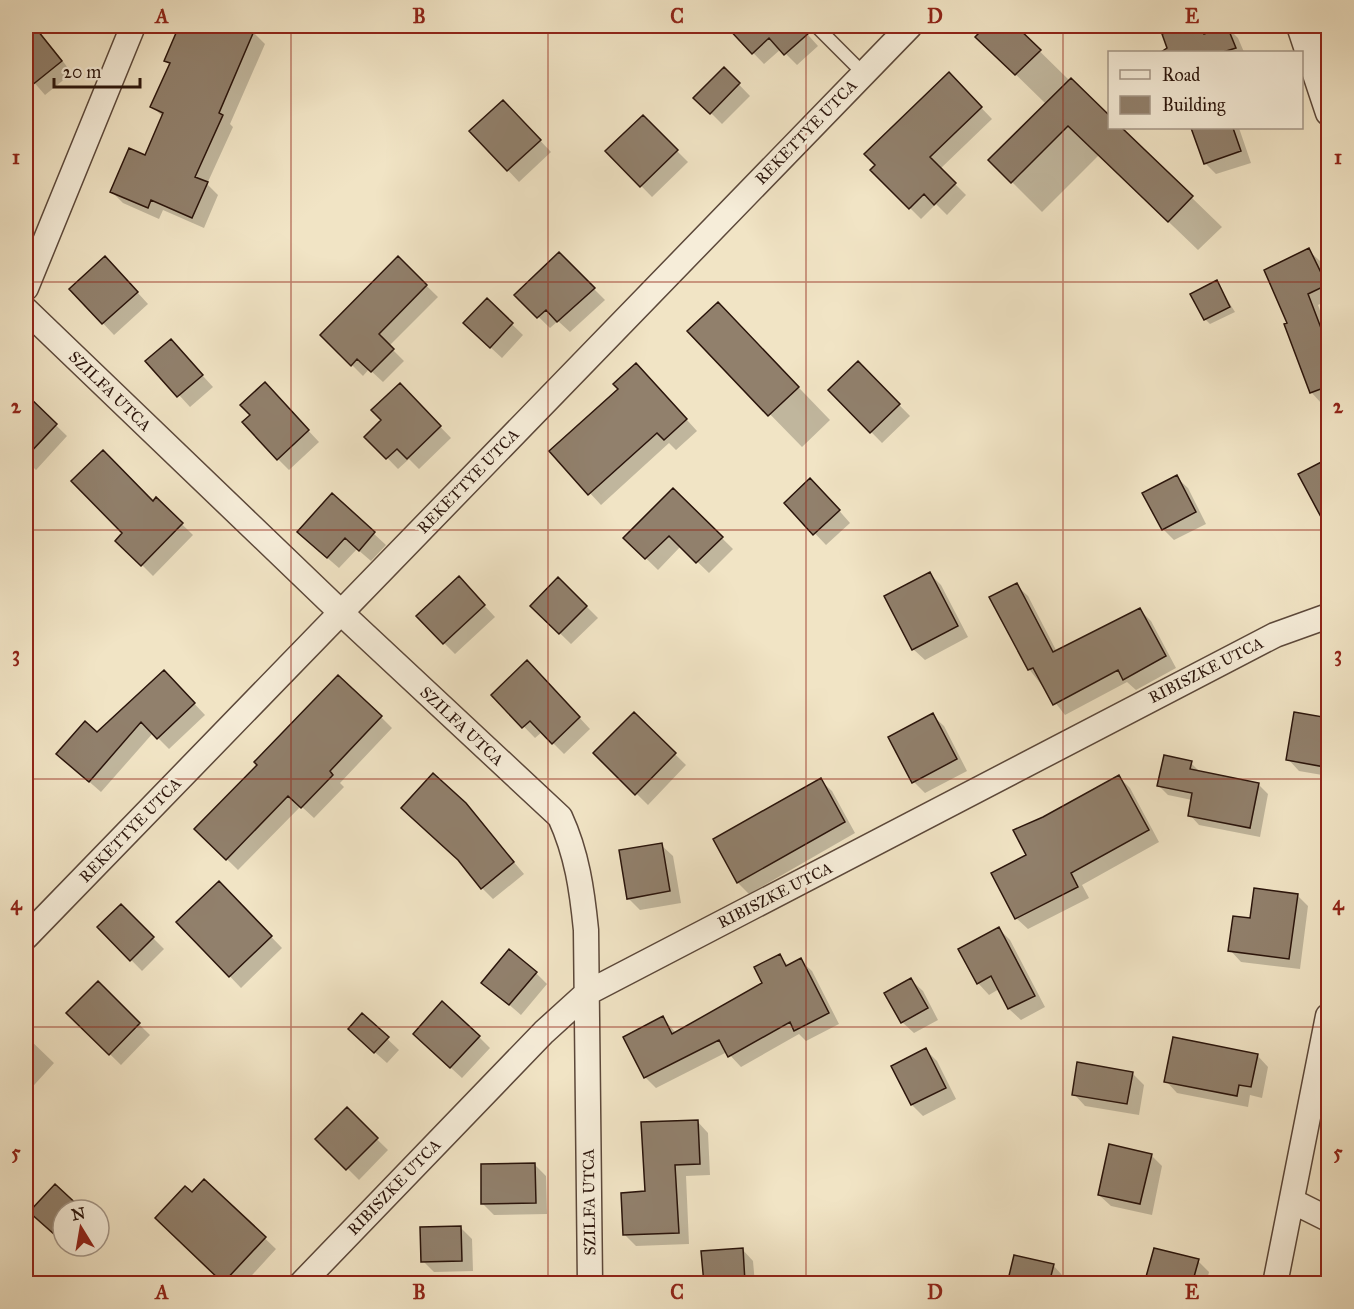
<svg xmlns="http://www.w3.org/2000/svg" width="1354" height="1309" font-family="'IM FELL Great Primer',serif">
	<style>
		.shadow { fill: #0003 }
		.building { fill: #91806c; stroke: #2a140b; stroke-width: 1.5 }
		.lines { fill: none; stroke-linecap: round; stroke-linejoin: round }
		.lane-casing { stroke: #5c483a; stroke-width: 15 }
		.street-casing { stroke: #5c483a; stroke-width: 27 }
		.lane { stroke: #f6edd9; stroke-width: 12 }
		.street { stroke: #f6edd9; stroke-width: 24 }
		.grid { fill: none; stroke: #8f2418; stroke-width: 1.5; stroke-opacity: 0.55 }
		.labels { text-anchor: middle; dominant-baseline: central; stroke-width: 6; stroke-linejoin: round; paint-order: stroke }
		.street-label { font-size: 16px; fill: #2a140b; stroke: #f6edd9 }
		.neatline { fill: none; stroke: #8f2418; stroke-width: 2 }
		.grid-label { font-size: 20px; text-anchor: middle; font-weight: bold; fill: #8f2418 }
	</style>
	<rect width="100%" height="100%" fill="#f1e4c5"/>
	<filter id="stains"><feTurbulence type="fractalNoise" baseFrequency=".00333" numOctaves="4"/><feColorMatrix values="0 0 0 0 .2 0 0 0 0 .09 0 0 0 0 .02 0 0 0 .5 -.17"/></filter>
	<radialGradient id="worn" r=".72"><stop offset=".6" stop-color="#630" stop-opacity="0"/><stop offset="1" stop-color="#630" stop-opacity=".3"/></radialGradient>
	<path class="shadow" d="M26,26H34L39,31L72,73L45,95L26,73Z
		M181,26H237L253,32L265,44L230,124L233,127L207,184L218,195L204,228L163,210L159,219L123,203L112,192L146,157L163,117L152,106L171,66L166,60Z
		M738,26H800L818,46L797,65L781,49L764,64L732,31Z
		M988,26H1014L1070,81L1110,128H1120L1222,227L1198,250L1099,155L1042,212L990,160L1046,104L977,37Z
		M1189,26H1202L1210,33L1227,27L1238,38L1244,52H1171L1164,35Z
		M724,69L750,96L722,124L696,98Z
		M949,74L992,119L940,169L966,195L947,215L936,204L921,219L872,170Z
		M514,113L551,152L519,182L471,131Z
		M643,117L688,162L652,197L607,151Z
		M1193,128H1239L1251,163L1216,174L1205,163Z
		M26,173L33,181L26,189Z
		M1308,250L1320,261L1328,279V300L1318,305L1328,333V401L1322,404L1311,392L1289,324Z
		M559,254L605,300L570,332L558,321L550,328L516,295Z
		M398,258L438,297L389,346L404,361L383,382L369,369L363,376L322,335Z
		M116,269L148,304L114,335L71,289Z
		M1216,282L1235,312L1210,324L1205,319Z
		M487,300L523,335L502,358L476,334Z
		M718,304L830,420L802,447L689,331Z
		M171,341L213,387L190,407L148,361Z
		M858,363L910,416L882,443L830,390Z
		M647,376L697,431L676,450L669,443L601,505L551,451Z
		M400,385L451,438L419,469L409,459L398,469L367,437L383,420Z
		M26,396L67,436L36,470L26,460Z
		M276,396L319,442L289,470L278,459Z
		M1176,477L1188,488L1206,524L1174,540L1163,529Z
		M673,490L733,549L709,573L681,546L658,570L625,538Z
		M822,491L850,523L826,545L786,503Z
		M332,495L386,545L371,561L357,549L339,568L310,543Z
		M156,499L193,535L153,576L117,540Z
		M929,573L941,585L968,637L925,660L913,649Z
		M559,579L598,618L571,644L532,606Z
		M1016,585L1028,596L1057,652L1140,610L1151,621L1176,668L1136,690L1127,682L1065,715L1029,669Z
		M470,590L495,617L455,654L444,643Z
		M539,674L590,729L564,754L542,732L535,738L493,695Z
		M175,683L205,715L169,749L153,733L101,792L70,765L97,734Z
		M634,714L686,765L648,805L595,753Z
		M932,715L944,726L967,771L925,793L914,782Z
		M381,717L392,728L340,783L344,787L314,818L301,806L238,870L196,829Z
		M1328,720V776L1299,771L1288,759Z
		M1191,763L1201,773L1258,784L1268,794L1260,837L1199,825L1190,815L1192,800L1168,795L1158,785Z
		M1119,777L1130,788L1159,842L1082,885L1089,898L1028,929L1016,918L1028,856L1043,818Z
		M820,780L832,791L855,833L749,894L738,883Z
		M465,804L524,874L493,899L482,888Z
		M661,845L673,856L681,903L640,910L628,898Z
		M219,883L282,948L241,988L178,922Z
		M1297,895L1308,906L1300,969L1241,962L1230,950L1251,920Z
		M121,906L164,949L142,971L99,927Z
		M999,929L1010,940L1045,1007L1021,1020L1009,1009L999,989L989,995L978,983Z
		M779,956L789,966L800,960L812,971L839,1024L806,1041L799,1034L741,1067L727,1052L656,1088L645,1077L663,1018L676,1033L764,984Z
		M536,973L547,984L521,1015L484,983Z
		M911,980L923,991L938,1020L914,1033L902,1022Z
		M98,984L150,1035L121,1065L68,1013Z
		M362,1015L399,1050L387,1063L361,1040Z
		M26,1036L54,1063L26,1094Z
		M479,1037L490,1048L462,1078L426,1045Z
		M926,1050L937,1061L956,1099L923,1116L912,1105L893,1067Z
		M1257,1055L1268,1067L1262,1098L1250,1095L1248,1107L1177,1093L1166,1081Z
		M1132,1073L1144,1085L1139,1115L1085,1106L1074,1094Z
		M347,1110L388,1150L359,1180L318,1139Z
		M697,1121L708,1133L710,1175L686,1176L689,1244L636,1246L625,1235L646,1193Z
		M1151,1155L1162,1166L1152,1215L1111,1206L1099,1195Z
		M535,1165L546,1176L547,1214L494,1215L483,1204Z
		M205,1181L276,1249L244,1284H225L158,1218L192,1194Z
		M460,1227L472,1239L473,1271L434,1272L423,1261Z
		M68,1246H89L79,1256Z
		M742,1249L753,1261L755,1284H706Z
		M1198,1261L1209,1272L1206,1284H1146Z
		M1053,1265L1070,1284H1009Z"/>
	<path class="building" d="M26,26H34L62,61L26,90Z
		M179,26H241L254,31L219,113L223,115L195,177L208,182L192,218L151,200L148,208L110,192L129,148L145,155L163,113L150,107L170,63L164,61Z
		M726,26H808L810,32L784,55L769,38L752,54Z
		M986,26H1016L1041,50L1015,75L975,37Z
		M1185,26H1201L1204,34L1227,26L1236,48L1223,52H1161L1167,48L1162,34Z
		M724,67L740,83L710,114L693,98Z
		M949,72L982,107L930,157L956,183L934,205L924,194L909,209L870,170L875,165L864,154Z
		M1071,78L1110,116V128H1122L1193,196L1168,222L1068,126L1011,183L988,160Z
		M503,100L541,140L507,171L469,131Z
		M643,115L678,150L640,187L605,151Z
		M1191,128H1233L1241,151L1204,164Z
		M1309,248L1327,285L1308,294L1329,349V386L1310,393L1284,324L1287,323L1264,270Z
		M559,252L595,288L557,322L546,310L537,318L514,295Z
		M105,256L138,292L102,324L69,289Z
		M398,256L427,285L379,334L394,349L371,372L357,359L351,366L320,335Z
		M1217,280L1230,307L1204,320L1190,294Z
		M487,298L513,323L490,348L463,323Z
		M718,302L799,387L768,416L687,331Z
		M171,339L203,375L177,397L145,361Z
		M858,361L900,404L870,433L828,390Z
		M636,363L687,419L664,440L657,433L588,495L549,451L618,389L613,384Z
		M265,382L309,430L277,460L242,422L250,415L240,405Z
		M400,383L441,426L407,459L397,449L386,459L364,437L381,420L371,410Z
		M26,394L57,424L26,457Z
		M103,450L153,501L156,497L183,523L141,566L115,541L122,533L71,481Z
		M1329,458V532L1298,474Z
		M1177,475L1196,512L1162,530L1142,493Z
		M810,478L840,510L813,535L784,503Z
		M673,488L723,537L696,563L669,536L645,559L623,538Z
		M332,493L375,532L359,551L345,538L327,558L297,532Z
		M930,572L958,626L912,650L884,596Z
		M459,576L485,605L443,644L416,616Z
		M558,577L587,606L559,634L530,606Z
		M1017,583L1053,652L1140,608L1166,656L1123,680L1118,670L1053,705L1033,668L1028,670L989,597Z
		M527,660L580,717L552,744L530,721L522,728L491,695Z
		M164,670L195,703L157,739L141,722L89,782L56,754L85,721L97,732Z
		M338,675L382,716L330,771L333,775L301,808L288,796L226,860L194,829L257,765L254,762Z
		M634,712L676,753L635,795L593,753Z
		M1294,712L1329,718L1325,767L1286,760Z
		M933,713L957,759L912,783L888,737Z
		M1164,755L1192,761L1190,769L1259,783L1250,828L1188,816L1192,793L1157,786Z
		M433,773L466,803L514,862L481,889L458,860L401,808Z
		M1119,775L1149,830L1071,873L1078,887L1015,919L991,873L1026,855L1013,830L1043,817Z
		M821,778L845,822L737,883L713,839Z
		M662,843L670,891L627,899L619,850Z
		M219,881L272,936L229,977L176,922Z
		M1254,888L1298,894L1289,959L1228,951L1233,916L1250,918Z
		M121,904L154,937L130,961L97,927Z
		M999,927L1035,996L1008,1009L991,976L977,984L958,949Z
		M509,949L537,972L509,1005L481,983Z
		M780,954L786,966L801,958L829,1013L794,1031L790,1022L728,1057L719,1040L644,1078L623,1037L663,1016L672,1034L762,983L754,967Z
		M911,978L928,1008L901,1023L884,993Z
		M98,981L140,1023L109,1055L66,1013Z
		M442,1001L480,1036L450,1068L413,1034Z
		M362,1013L389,1037L374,1053L348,1029Z
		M1173,1037L1258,1054L1251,1087L1239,1085L1237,1096L1164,1082Z
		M926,1048L946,1088L911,1105L891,1066Z
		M1077,1062L1133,1072L1127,1104L1072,1095Z
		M347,1107L378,1138L346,1170L315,1139Z
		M698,1120L700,1164L675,1165L679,1233L623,1235L621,1193L645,1191L641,1122Z
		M1109,1144L1152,1154L1140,1204L1098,1195Z
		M535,1163L536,1203L481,1204V1164Z
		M204,1179L266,1237L223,1283L155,1218L185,1186L192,1192Z
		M55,1184L83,1210H63V1242L29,1212Z
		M461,1226L462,1261L421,1262L420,1227Z
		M743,1248L745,1282L704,1284L701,1251Z
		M1154,1248L1199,1259L1192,1284H1144Z
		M1014,1255L1054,1264L1049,1284H1007Z"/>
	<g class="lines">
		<g class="lane-casing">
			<path id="lane" d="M816,26L863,73"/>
		</g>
		<g class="street-casing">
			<path id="street" d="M1299,26L1328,113
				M1307,47L1328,31
				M26,288L133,26
				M26,310L352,623L560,817C577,854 582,890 586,930L590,1284
				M26,937L910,26
				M1292,1201L1328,1219
				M301,1284L544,1032L587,993L1275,635L1328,616
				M1275,1284L1328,1016"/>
		</g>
		<use href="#lane" class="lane"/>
		<use href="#street" class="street"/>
	</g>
	<path class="grid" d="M291,26V1284M548,26V1284M806,26V1284M1063,26V1284M26,282H1328M26,530H1328M26,779H1328M26,1027H1328"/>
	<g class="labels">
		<g class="street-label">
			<text transform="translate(806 132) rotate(-46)">REKETTYE UTCA</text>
			<text transform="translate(110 391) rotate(44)">SZILFA UTCA</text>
			<text transform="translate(468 481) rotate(-46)">REKETTYE UTCA</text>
			<text transform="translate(1206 670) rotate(-27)">RIBISZKE UTCA</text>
			<text transform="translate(462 726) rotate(43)">SZILFA UTCA</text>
			<text transform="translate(130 830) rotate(-46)">REKETTYE UTCA</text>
			<text transform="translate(775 895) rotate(-27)">RIBISZKE UTCA</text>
			<text transform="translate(394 1187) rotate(-46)">RIBISZKE UTCA</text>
			<text transform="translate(589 1202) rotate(-91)">SZILFA UTCA</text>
		</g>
	</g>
	<rect width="1354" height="1309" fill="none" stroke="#f1e4c5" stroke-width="66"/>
	<rect x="1108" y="51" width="195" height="78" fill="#f6edd9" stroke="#a49687" stroke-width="1.5"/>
	<rect x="1120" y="70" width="30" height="9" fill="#f6edd9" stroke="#a49687" stroke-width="1.5"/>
	<text x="1162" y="81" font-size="18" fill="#2a140b">Road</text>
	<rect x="1120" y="96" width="30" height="18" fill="#91806c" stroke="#a49687" stroke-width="1.5"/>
	<text x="1162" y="111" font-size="18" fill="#2a140b">Building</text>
	<g transform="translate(81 1228) rotate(349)"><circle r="28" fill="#f6edd9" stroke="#a49687" stroke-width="1.5"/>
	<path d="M0-4.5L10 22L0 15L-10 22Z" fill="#8f2418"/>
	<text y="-9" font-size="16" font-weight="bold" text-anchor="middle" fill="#2a140b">N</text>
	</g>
	<path d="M54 78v9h86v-9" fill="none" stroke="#2a140b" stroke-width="3"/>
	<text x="63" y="78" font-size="18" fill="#2a140b" stroke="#f6edd9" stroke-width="4.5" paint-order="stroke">20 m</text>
	<rect x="33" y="33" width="1288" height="1243" class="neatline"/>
	<g class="grid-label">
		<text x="162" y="23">A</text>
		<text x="419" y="23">B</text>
		<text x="677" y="23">C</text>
		<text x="935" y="23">D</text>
		<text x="1192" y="23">E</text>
		<text x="16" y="164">1</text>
		<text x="1338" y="164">1</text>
		<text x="16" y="413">2</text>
		<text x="1338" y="413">2</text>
		<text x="16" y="661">3</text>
		<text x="1338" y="661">3</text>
		<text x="16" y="910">4</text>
		<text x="1338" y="910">4</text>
		<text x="16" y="1159">5</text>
		<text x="1338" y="1159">5</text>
		<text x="162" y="1299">A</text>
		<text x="419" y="1299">B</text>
		<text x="677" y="1299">C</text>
		<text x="935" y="1299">D</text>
		<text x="1192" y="1299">E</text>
	</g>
	<rect width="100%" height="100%" filter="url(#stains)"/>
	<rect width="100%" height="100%" fill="url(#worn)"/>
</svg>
